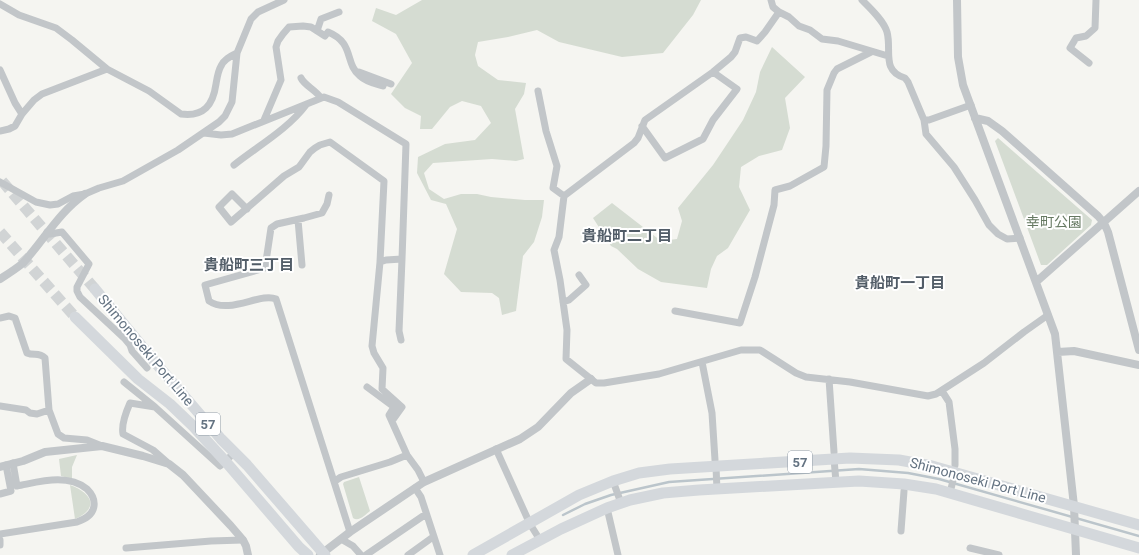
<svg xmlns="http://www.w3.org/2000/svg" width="1139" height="555" font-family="Roboto,'Noto Sans JP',sans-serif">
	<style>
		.green { fill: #d5dcd2 }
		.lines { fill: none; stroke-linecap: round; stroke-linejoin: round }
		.stream { stroke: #bbc5cb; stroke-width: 2.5 }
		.primary-tunnel { stroke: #d1d4d5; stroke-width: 11; stroke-dasharray: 11 5.5; stroke-linecap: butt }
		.minor { stroke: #c2c6c9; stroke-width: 7 }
		.tertiary { stroke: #c2c6c9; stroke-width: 8 }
		.primary { stroke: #d4d8dc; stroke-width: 11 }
		.labels { text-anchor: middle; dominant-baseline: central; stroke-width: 4; stroke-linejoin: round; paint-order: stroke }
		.shield { fill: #fff; stroke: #929da8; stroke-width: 1 }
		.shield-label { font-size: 13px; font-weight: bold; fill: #647382 }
		.park-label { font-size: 14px; fill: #667962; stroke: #fff }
		.street-label { font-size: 14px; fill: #647382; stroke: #fff }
		.neighbourhood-label { font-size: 15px; font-weight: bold; fill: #515c67; stroke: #fff }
	</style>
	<rect width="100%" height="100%" fill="#f5f5f1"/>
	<path class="green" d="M422,0H701L693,15L663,53L622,57L559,42L537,30L508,37L478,42L475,55L478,66L498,80L526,83L524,94L515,109L524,159L516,161L492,159L433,163L424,173L429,189L444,199L461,194H477L491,197L525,200H544L542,217L534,242L523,256L516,311L502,315L499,298L492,293L461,292L444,274L457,229L446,204L431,200L417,173L418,157L445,144L475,140L491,123L481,106L462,101L450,107L432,129H420L421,116L405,108L391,94L412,63L396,34L372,21L376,8L396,15Z
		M772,47L805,77L785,98L790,128L782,150L759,156L741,167L739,187L750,210L728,248L717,256L711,269L707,288L661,282L638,269L617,249L611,246L593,218L612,203L661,241L677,239L682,221L678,208L713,165L743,120L756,92L760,72Z
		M998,138L1092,220L1091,225L1047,265H1041L995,141Z
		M77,455L72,467V479L61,476L59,459Z
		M359,477L370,511C365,515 359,522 353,518L343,484L344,482Z
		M70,485C92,493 100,508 75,519Z"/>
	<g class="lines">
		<path class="stream" d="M563,515L585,504L611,495L669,482L859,469L908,473L939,479L1139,536"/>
		<path class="primary-tunnel" d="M2,181L95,289
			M0,232L75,317"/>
		<path class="minor" d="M771,0L773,7L779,12L789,17L799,26L810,30L822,39L838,41L888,56
			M862,0C870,8 884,21 887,32C892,50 881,71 905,78L908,82L924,120L926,134L954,167L975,200L989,225L998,234L1007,239L1020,238
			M0,4L19,15L56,28L72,40L107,69L149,91L181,114C204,117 213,105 216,84C217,78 218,71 221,66C224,59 231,56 237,53
			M779,12L765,32L757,41L746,37L740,38L735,52L731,57L713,72L645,120L638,138L634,143L564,196L559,237L554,250L560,280L567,330L566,359L596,383H604L659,374L741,350H760L796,373L806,377L850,382L928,396L936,394L984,363L1024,332L1048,315
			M317,31L321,19L339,12
			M1089,63L1070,48L1076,38L1086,36L1095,28L1096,0
			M0,70L15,103L22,114
			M359,72L391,84
			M301,78C304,85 316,90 321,98
			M538,91L546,131L557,166L553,188L564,196
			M264,120L281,80L276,47L278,41L283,34L289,27L303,26L311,27L325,36L328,32C355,43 344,63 360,76C366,82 376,84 383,86
			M924,120H929L971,105
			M642,126L665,158L703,139L713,120L737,89L713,72
			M0,131L9,129L15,126L22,114L34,100L42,94L107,69
			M204,133L221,135L232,134L324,97L338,102L406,144L402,259L386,260L380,262L372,346L374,353L383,368L382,389L402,407L392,421
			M234,165C258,146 288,129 306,105
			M0,182L36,202L50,205L58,204L73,196L85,194L99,188L123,181L178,150L219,122L225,116L232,102L237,53L251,19L258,12L284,0
			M329,195L327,204L322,213L304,218L277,224L271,228L265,268L205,285L209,301C229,315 261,292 276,299L350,532
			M247,209L232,194L219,207L231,222L284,176L299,167L310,152L315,148L320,145L330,142L384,181L380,262
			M298,220L302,265
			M47,232L50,234L62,232L89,264L77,287V291L80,297L125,339L130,345L132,351L147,368
			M563,302L569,300L586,285L579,275
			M675,311L740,323L755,277L774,205L775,190L790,186L824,167L826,146L827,90L834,73L837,69L871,52
			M0,318L9,316L15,318L27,353C34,356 39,352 45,358L49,410L58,434L64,438L87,440L102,446
			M401,340L399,331L402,259
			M702,362L712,413L715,460
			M829,379L834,452
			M124,382L155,407
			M367,387L394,407L389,415L407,455L418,470L424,482
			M942,391L949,402L955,449V465
			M0,406L26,410L30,413L37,414L49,410
			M496,449L530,524L540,540
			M834,459L836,482
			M169,464L153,450L123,434C121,424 126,412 130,403L155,407L220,466L234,453
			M716,467L717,490
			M335,481L341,477L390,462L407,455
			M613,481L621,503
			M415,488L421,497L440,555
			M950,493L955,472
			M0,494L11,491L6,465
			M607,508L618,555
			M901,531L904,491
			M0,534L77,522C85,519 93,515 94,506C95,499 92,494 87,489C67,473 39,482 17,486L13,463
			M341,539L353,546L361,555
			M0,540V545
			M126,548L211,541L243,540
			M970,548L999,555
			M366,555L426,514
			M408,555L433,537"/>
		<path class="tertiary" d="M957,0L958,57L963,85L1055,334L1074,506L1076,555
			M975,118L988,121L1002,131L1098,216L1104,223L1108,232L1139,350
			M0,279C8,274 16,269 23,263C44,240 59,212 85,194
			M1036,282L1139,191
			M1058,352L1074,351L1139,365
			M0,467L23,461L45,452L102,446L143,456L169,464L183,475L231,526L243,540L246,546L248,555
			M320,555L350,532L424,482L520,439L538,427L571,393L591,379"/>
		<path class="primary" d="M95,289L154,361L221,439L247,465L325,555
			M75,317L138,379L170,404L193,426L226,462L299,547L308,555
			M473,555L579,495L613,481L639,473L670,469L850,458L899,460L932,466L1139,525
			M512,555L561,529L607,508L630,500L663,493L699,490L859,481L904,484L936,489L1139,548"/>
	</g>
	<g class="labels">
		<g class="shield">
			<rect x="196" y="413" width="24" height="22" rx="3"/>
			<rect x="788" y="451" width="24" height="22" rx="3"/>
		</g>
		<g class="shield-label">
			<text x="208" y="424">57</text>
			<text x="800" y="462">57</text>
		</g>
		<g class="park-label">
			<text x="1054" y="222">幸町公園</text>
		</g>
		<g class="street-label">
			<text transform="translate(146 350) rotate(50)">Shimonoseki Port Line</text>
			<text transform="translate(978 480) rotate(15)">Shimonoseki Port Line</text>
		</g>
		<g class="neighbourhood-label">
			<text x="627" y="236">貴船町二丁目</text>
			<text x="249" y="265">貴船町三丁目</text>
			<text x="900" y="283">貴船町一丁目</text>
		</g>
	</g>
</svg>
